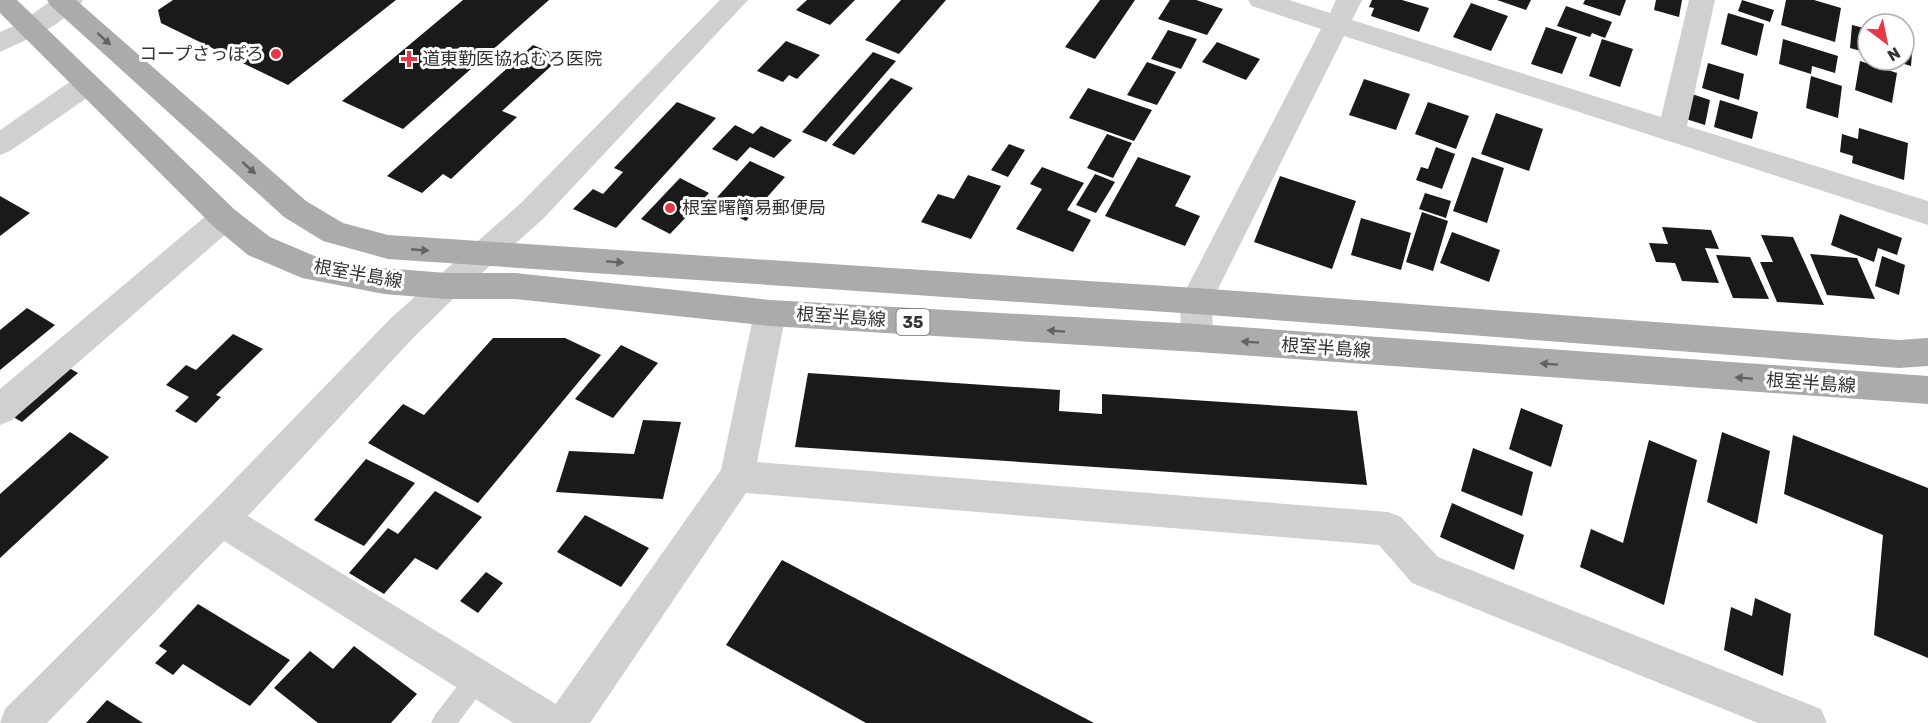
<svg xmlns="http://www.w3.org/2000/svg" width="1928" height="723" font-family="Rubik,'Noto Sans JP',sans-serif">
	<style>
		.building { fill: #1a1a1a }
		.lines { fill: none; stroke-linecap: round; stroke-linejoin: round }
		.service { fill: #d0d0d0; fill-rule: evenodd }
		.minor { fill: #d0d0d0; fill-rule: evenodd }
		.tertiary { fill: #d0d0d0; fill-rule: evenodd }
		.primary { fill: #ababab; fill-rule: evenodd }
		.oneway { fill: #636363 }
		.poi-dot { fill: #e63946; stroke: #fff; stroke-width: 2 }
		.labels { text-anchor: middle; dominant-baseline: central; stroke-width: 6; stroke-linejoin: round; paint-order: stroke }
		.shield { fill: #fff; stroke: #707070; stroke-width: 1.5 }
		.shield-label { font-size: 16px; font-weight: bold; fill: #333 }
		.poi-label { font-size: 18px; fill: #333; stroke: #fff; text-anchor: start }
		.street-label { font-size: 18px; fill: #333; stroke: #fff }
	</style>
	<rect width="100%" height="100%" fill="#fff"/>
	<path class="building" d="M173,0H396L288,85L161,23L158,10Z
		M463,0H549L403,129L342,101Z
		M807,0H855L830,25L796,10Z
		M901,0H946L899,54L865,40Z
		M1100,0H1135L1095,59L1065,47Z
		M1170,0H1196L1223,9L1207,35L1158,19Z
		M1372,0H1402L1429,8L1419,32L1371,16L1374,8L1369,7Z
		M1497,0H1531L1526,10Z
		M1585,0H1626L1620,16L1583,4Z
		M1656,0H1682L1679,17L1654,10Z
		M1742,0L1774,10L1770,22L1738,11Z
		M1786,0H1814L1841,8L1835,42L1781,25Z
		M1471,3L1508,16L1491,51L1453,37Z
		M1566,6L1612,22L1605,38L1592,33L1590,37L1557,26Z
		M1728,13L1764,24L1757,56L1721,44Z
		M1852,25L1868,29V53L1850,48Z
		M1546,27L1577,37L1562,74L1531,64Z
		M1168,30L1197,39L1181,69L1151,59Z
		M1602,39L1633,49L1620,87L1589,76Z
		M1783,39L1838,56L1835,73L1812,66L1811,74L1779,64Z
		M1904,39L1913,42L1911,66L1894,61L1904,60Z
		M786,41L820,55L797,79L789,75L783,82L757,71Z
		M1217,42L1260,59L1246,80L1202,62Z
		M533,45L561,57L502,111L517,117L451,179L443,174L422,193L387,176Z
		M873,52L896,61L826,142L802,132Z
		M1860,61L1897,73L1892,103L1855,90Z
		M1147,62L1176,72L1157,105L1127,95Z
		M1708,63L1744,74L1739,100L1702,88Z
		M1811,76L1842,86L1838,118L1806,108Z
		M891,78L913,88L854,155L832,145Z
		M1364,79L1410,94L1396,130L1349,115Z
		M1088,88L1152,110L1134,141L1069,118Z
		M1692,94L1710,100L1705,125L1686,119Z
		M1720,100L1758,112L1752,139L1714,127Z
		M677,102L716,118L616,228L573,209L593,189L603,194L623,172L614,168Z
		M1428,102L1469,116L1456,149L1415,134Z
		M1496,113L1543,129L1529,171L1481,154Z
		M735,125L753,134L761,126L792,140L774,158L750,147L737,161L712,149Z
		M1859,128L1908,143L1904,180L1852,163L1853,156L1840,152L1842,134L1858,139Z
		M1107,134L1132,143L1113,178L1087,168Z
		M1009,144L1025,150L1008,177L991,170Z
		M1436,147L1455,154L1442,189L1416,180L1421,167L1428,169Z
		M1138,157L1191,176L1175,206L1200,216L1185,246L1105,216Z
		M1472,157L1504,168L1487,223L1453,211Z
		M750,161L785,177L746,221L711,204Z
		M1042,167L1084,183L1067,210L1091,220L1073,252L1016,229L1042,189L1030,184Z
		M1095,174L1115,182L1096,213L1076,205Z
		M968,175L1001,186L971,239L921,222L938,194L954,199Z
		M1280,176L1356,201L1332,269L1254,242Z
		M680,178L709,193L670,234L641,219Z
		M1425,193L1451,201L1446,218L1419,209Z
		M0,196L30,213L0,236Z
		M1422,212L1448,221L1433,271L1406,262Z
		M1840,214L1902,238L1897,255L1878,248L1874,262L1831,245Z
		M1361,218L1411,233L1401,270L1351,255Z
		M1662,227L1711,230L1719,249L1705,248L1719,283L1682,281L1675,263L1656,262L1649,243L1668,244Z
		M1452,232L1500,250L1489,282L1440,263Z
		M1761,235L1793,237L1824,305L1777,302L1760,262H1773Z
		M1810,254L1857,258L1875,299L1827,295Z
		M1716,255L1750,257L1769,299L1733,298Z
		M1882,256L1905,265L1899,295L1875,286Z
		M27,308L55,325L0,370V330Z
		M233,334L263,349L216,395L221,397L196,423L175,411L189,397L166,385L186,365L196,370Z
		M493,338H565L601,355L478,503L368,443L403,404L424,415Z
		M621,345L658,363L613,418L575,399Z
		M64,365L78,373L22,422L8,414Z
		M808,373L1060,390L1059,411L1102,414V394L1357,411L1367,485L795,447Z
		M1521,408L1563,425L1551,467L1509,449Z
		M643,420L681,422L663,499L556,492L569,451L634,454Z
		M70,432L109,457L0,558V494Z
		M1722,432L1770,451L1757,524L1707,502Z
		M1793,435L1928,488V658L1874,635L1883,535L1784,494Z
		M1649,440L1697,460L1664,605L1580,567L1591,529L1623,543Z
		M1473,448L1533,472L1522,516L1461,491Z
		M366,459L415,483L364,546L314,520Z
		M435,491L482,517L437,570L415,558L384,594L349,573L388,528L398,534Z
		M1452,503L1524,535L1514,570L1440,537Z
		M585,515L649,548L621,587L557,552Z
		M782,560L1094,723H866L726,645Z
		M486,572L503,583L478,613L460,601Z
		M1755,598L1791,614L1783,676L1724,650L1731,607L1752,616Z
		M198,604L290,660L250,706L183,664L173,675L155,663L167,651L159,646Z
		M354,646L417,694L391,723H318L274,688L310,651L333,669Z
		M107,700L143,723H86Z"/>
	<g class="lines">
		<path class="service" d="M477,667L485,671L489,679L485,687L458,723H431L435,715L469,671Z"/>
		<path class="minor" d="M1248,0H1289L1330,13L1336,0H1362L1352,20L1661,117L1689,0H1715L1687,126L1928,201V225L1344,36L1212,301L1213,338L1209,348L1197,352L1185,348L1181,338L1180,301L1321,29L1252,6Z
			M32,18L41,21L45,27L41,33L0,52V32Z
			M87,74L97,77L101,84L97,91L10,151L0,155V130L77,77Z
			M224,206L235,210L239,218L235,226L12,420L0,425V389L213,210Z
			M770,300L781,304L786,313L757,462L1388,512L1401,517L1438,557L1821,709L1827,723H1758L1412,583L1379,545L746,493L590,723H546L552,709L721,470L754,313L759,304Z"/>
		<path class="tertiary" d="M52,0H83L79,6C63,18 44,39 23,33L19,27L23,21Z
			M720,0H748L543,219L457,295L413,338L248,516L564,709L570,723H513L224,541L47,723H0L5,709L208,507L391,318L521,203Z"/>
		<path class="primary" d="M0,0H17L235,210L270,237L317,257L384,268L446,273H515L770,300L1197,324L1928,376V404L1197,352L770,326L515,299H446L384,294L302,278L248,255L213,226L0,13Z
			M47,0H76L306,201L343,223L388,235L1196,288L1899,340L1928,338V366L1899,368L1196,314L388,259L323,241L284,217L51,6Z"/>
	</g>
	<defs><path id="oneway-solid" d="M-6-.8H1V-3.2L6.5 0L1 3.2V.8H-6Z" transform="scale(1.5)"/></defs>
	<g class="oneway">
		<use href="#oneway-solid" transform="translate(104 39) rotate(42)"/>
		<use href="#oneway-solid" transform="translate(249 168) rotate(42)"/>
		<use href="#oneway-solid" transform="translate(420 250) rotate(5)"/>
		<use href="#oneway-solid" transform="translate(615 262) rotate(4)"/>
		<use href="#oneway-solid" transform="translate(1056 331) rotate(-176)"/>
		<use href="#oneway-solid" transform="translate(1250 342) rotate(-176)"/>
		<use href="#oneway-solid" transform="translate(1549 364) rotate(-176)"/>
		<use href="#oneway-solid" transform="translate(1744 378) rotate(-176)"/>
	</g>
	<g class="poi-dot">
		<circle cx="276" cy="54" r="6"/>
		<path d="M406 50h6v6h6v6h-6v6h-6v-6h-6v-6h6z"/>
		<circle cx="670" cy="208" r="6"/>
	</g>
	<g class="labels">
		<rect class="shield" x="896.5" y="309" width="33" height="26" rx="4.5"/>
		<g class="shield-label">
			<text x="913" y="322">35</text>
		</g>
		<g class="poi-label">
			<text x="264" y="54" text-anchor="end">コープさっぽろ</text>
			<text x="422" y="59">道東勤医協ねむろ医院</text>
			<text x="682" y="208">根室曙簡易郵便局</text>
		</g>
		<g class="street-label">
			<text transform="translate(358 274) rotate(10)">根室半島線</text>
			<text transform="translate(841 317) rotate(4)">根室半島線</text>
			<text transform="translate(1326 348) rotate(4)">根室半島線</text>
			<text transform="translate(1811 383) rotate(4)">根室半島線</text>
		</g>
	</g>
	<g transform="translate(1886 42) rotate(148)"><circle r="28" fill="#ffffff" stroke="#adadad" stroke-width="1.5"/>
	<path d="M0-4.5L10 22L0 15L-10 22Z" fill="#e63946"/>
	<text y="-9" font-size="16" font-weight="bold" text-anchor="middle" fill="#333333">N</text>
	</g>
</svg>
